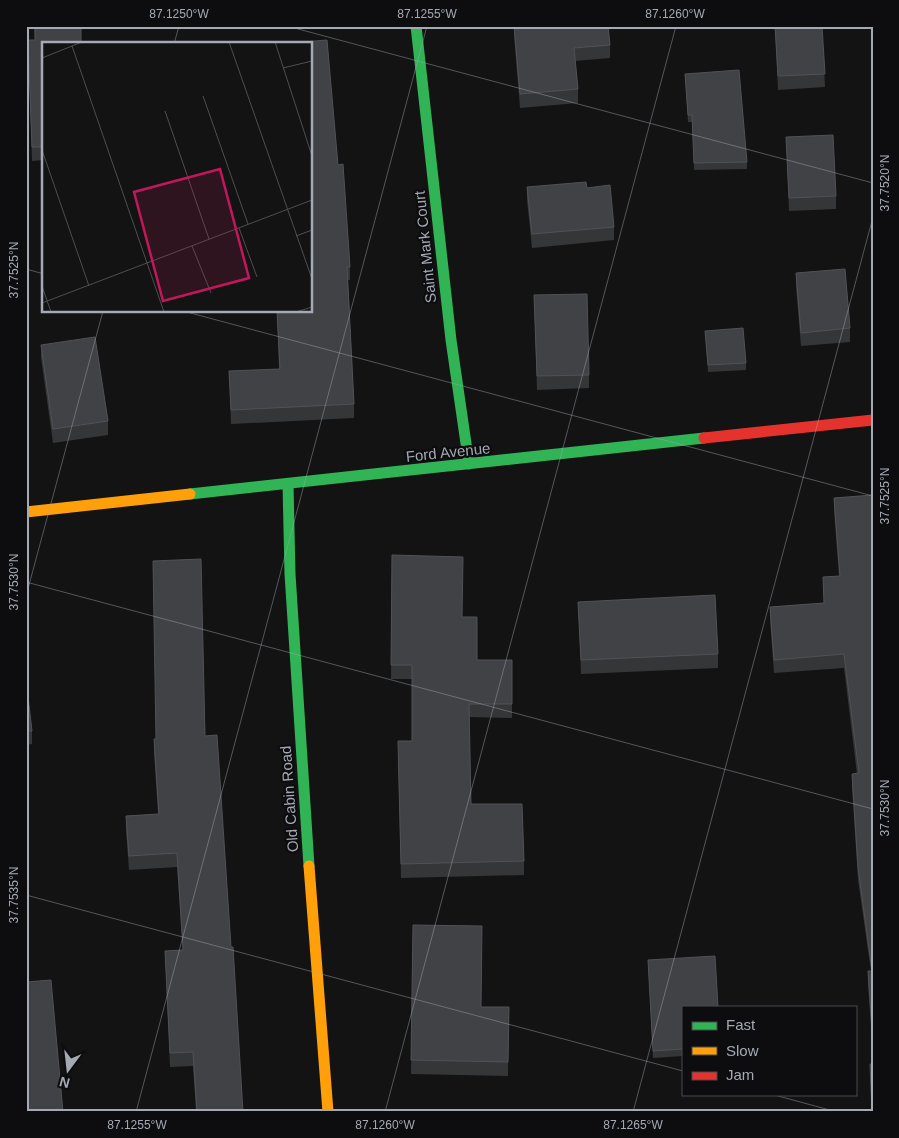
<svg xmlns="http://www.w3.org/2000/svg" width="899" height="1138" font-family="Helvetica,sans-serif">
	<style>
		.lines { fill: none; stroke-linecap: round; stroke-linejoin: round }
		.fast { stroke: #30b455; stroke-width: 11 }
		.slow { stroke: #ff9f0a; stroke-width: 11 }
		.jam { stroke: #e5322d; stroke-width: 11 }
		.wall { fill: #353637 }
		.building { fill: #414245; stroke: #515256 }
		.ticks { fill: none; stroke: #a4a9b4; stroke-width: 1; stroke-opacity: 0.45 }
		.labels { text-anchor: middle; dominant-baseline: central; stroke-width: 4.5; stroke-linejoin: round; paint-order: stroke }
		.street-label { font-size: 15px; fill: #a4a9b4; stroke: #0d0d0f }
		.inset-road { fill: none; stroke: #4d4f53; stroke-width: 1 }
		.view { fill: #c2185b; fill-opacity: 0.15; stroke: #c2185b; stroke-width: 2.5 }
		.inset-edge { fill: none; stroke: #a4a9b4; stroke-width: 2.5 }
		.neatline { fill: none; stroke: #a4a9b4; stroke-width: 2 }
		.ticks-label { font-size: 12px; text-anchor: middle; fill: #a4a9b4 }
	</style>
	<rect width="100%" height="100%" fill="#131313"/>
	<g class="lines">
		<path class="fast" d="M416,26L451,340L469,464
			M288,484L290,574L309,866
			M190,494L704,438"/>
		<path class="slow" d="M26,512L190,494
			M309,866L328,1112"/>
		<path class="jam" d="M704,438L873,420"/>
	</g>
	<path class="wall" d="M34,26H81L44,44V160L32,161L28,40H35Z
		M514,26H608L610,45V58L575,61L578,89V103L520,108L514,35Z
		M775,26H822L825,87L778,90Z
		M685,74L747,162V169L694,170L692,122H688Z
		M786,137L836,196V209L789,211Z
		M338,165L350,267V280H348L354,404V418L231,424L229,371L279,369L277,311H311Z
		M527,187L587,188L614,227V240L532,248L527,200Z
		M796,273L850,328V342L801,346L796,287Z
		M534,295L589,375V388L537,390Z
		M705,331L746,363V370L708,372Z
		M41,345L108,421V435L53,443L41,358Z
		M873,495V1056L868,984V971H871L858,880L852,787V774H857L844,668L774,673L770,620V607L824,603L823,577L839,576L834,511V498Z
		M392,555L463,617L477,660H512V718L469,717L471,804L524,861V875L401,878L398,755L412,741V679H391Z
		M578,602L718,654V668L581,674Z
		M26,679L32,731V744L26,745Z
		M205,736L231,947L243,1112H196L193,1066L170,1067L165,951L183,950L177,867L129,870L126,830V816L158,814L154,753V739Z
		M413,925L481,1007H509L508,1076L411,1074Z
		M648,960L683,1007V1056L653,1058Z
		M870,1064L873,1112H872Z"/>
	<path class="building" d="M35,26H81V44H44V147H32L28,40H35Z
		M514,26H608L610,45L574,48L578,89L520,94Z
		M775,26H822L825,74L778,76Z
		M327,40L338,165L343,164L350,267H347L354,404L231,410L229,371L280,369L277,311H311V44H279Z
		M739,70L747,162L694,163L692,115H688L685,74Z
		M833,135L836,196L789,198L786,137Z
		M586,182L587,188L610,185L614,227L532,234L527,187Z
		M845,269L850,328L801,333L796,273Z
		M587,294L589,375L537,376L534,295Z
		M743,328L746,363L708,365L705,331Z
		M95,337L108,421L53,429L41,345Z
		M873,495V1043L868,971H872L858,867L852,774L859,773L844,654L774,660L770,607L824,603L823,577L840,576L834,498Z
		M392,555L463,557L462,617H477V660H512V704H469L471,804H522L524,861L401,864L398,741H412V665H391Z
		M201,559L205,736L217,735L231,947H233L243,1112H197L193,1052L170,1053L165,951L183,950L177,853L129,856L126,816L159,814L154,739H156L153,561Z
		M715,595L718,654L581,660L578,602Z
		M26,679L32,731H26Z
		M413,925L482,926L481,1007H509L508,1062L411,1060Z
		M715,956L718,1007H683V1049L653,1051L648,960Z
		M51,980L63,1112H26V982Z
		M870,1064H873V1112H872Z"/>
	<path class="ticks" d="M287,26L873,183M174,44L179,26M26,269L44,274M183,311L873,496M26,582L873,809M26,596L103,311M26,895L683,1071M771,1094L837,1112M136,1112L427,26M385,1112L676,26M633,1112L873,217"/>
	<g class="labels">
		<g class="street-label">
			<text transform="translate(425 247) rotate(-96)">Saint Mark Court</text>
			<text transform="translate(448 452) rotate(-6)">Ford Avenue</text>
			<text transform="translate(289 799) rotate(-94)">Old Cabin Road</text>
		</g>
	</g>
	<g transform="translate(42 42)">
		<rect width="270" height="270" fill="#131313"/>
		<path class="inset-road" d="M187,0L270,237M233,0L270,114M30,4L122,270M0,16L40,0M241,26L270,19M161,54L206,182M123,69L167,197M0,108L47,244M197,186L215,235M254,194L270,188M150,204L169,251M0,244L9,270M0,261L270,158M254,270L270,265"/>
		<path class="view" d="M178,127L207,236L121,259L92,150Z"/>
		<rect width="270" height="270" class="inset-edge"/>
	</g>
	<rect width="899" height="1138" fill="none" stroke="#0d0d0f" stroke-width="55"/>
	<rect x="682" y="1006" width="175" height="90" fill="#0d0d0f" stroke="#494b51"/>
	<rect x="692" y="1022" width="25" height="8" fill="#30b455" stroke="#494b51"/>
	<text x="726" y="1030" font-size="15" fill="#a4a9b4">Fast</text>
	<rect x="692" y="1047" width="25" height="8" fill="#ff9f0a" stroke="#494b51"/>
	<text x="726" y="1056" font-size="15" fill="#a4a9b4">Slow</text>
	<rect x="692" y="1072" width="25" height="8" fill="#e5322d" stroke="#494b51"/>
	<text x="726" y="1080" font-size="15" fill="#a4a9b4">Jam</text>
	<g transform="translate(68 1070) rotate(195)" stroke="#0d0d0f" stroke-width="4" paint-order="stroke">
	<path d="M0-4L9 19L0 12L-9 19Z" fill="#a4a9b4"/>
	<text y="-8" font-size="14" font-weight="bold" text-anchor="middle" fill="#a4a9b4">N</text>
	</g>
	<rect x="28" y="28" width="844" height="1082" class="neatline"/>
	<g class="ticks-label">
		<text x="179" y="18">87.1250°W</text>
		<text x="427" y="18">87.1255°W</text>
		<text x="675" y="18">87.1260°W</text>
		<text transform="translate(885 183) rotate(-90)" y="4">37.7520°N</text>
		<text transform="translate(14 270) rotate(-90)" y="4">37.7525°N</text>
		<text transform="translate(885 496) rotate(-90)" y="4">37.7525°N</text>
		<text transform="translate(14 582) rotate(-90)" y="4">37.7530°N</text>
		<text transform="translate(885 808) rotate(-90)" y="4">37.7530°N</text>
		<text transform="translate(14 895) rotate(-90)" y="4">37.7535°N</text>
		<text x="137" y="1129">87.1255°W</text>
		<text x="385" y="1129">87.1260°W</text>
		<text x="633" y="1129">87.1265°W</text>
	</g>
</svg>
